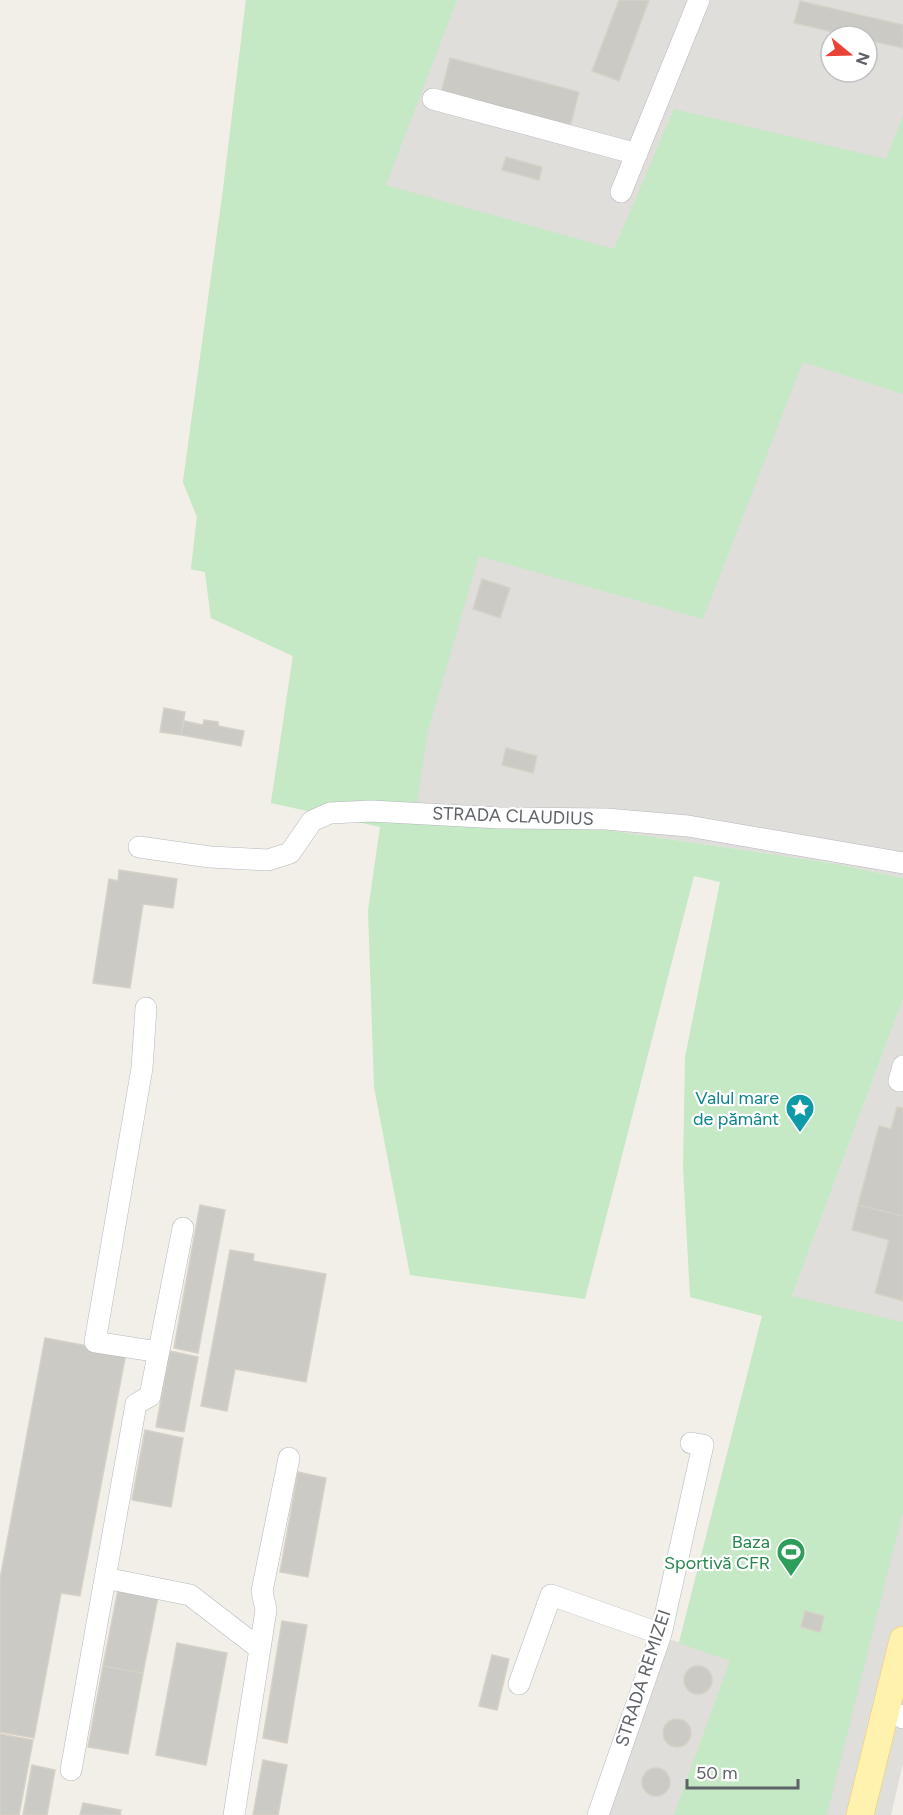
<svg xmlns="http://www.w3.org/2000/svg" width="903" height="1815" font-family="Figtree,sans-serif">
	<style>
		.industrial { fill: #e0deda; fill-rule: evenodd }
		.green { fill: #c5e8c5 }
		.building { fill: #cccac5; stroke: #d6d1c6; stroke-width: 1.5 }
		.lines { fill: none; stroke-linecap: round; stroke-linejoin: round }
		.minor-casing { stroke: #b5b8bc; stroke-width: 22 }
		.major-casing { stroke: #f2c960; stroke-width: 28 }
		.minor { stroke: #fff; stroke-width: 21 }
		.major { stroke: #fff2af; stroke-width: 27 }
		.labels { text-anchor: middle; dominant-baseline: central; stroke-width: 4.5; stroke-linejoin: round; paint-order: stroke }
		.street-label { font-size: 18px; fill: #5f6368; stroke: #fff }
		.culture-label { font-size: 18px; fill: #0d838f; stroke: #fff; text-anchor: end }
		.leisure-label { font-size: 18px; fill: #27864d; stroke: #fff; text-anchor: end }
	</style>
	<rect width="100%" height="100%" fill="#f1efe8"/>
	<path class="industrial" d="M246,0H903V878L832,863L606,830L414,825L271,803L293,656L211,618L205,572L191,569L197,517L183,482L223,190ZM831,36H867V72H831Z
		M903,999V1763L891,1815H590L656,1636L679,1642L765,1306L792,1296Z"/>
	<path class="green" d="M246,0H457L386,185L614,249L674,109L886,159L903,116V394L803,362L703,619L479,556L428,731L414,824L606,830L832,863L903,878V999L792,1296L903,1322V1512L827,1815H674L730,1661L679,1643L762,1316L690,1297L683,1168L685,1057L720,882L694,876L585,1299L410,1275L374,1087L368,910L380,827L271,803L293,656L211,618L205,572L191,569L197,517L183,482L223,190Z"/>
	<path class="building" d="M619,0H649L619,81L592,71Z
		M800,1L903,25V48L867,40V36H851L794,23Z
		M450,58L579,92L569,131L440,97Z
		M506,157L542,167L539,180L502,170Z
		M482,579L510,588L500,618L473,609Z
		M164,708L185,712L181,735L160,732Z
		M204,720L218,722V726L244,731L241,746L181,735L184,721L203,725Z
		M506,748L537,756L533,773L502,765Z
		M119,870L177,879L173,908L143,904L130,988L93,983L109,879L118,881Z
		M897,1107L903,1108V1216L858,1205L879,1126L891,1129Z
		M200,1205L225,1210L198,1353L174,1348Z
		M858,1205L903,1216V1301L875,1293L889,1240L852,1230Z
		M230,1250L254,1254L253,1261L326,1274L306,1382L235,1369L227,1411L201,1406Z
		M45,1338L126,1353L80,1596L61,1593L34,1738L0,1732V1579Z
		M170,1351L198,1357L184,1432L156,1427Z
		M145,1430L183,1438L171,1507L132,1500Z
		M298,1472L326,1478L308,1577L280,1572Z
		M119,1585L159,1592L143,1673L103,1666Z
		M805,1611L824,1616L820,1632L801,1627Z
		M282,1621L307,1625L287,1743L263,1738Z
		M177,1643L227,1653L206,1765L156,1755Z
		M492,1655L509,1659L497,1710L479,1706Z
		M103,1666L143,1673L128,1754L88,1747Z
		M684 1680a14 14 0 1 1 28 0a14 14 0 1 1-28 0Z
		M663 1733a14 14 0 1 1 28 0a14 14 0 1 1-28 0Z
		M0,1734L33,1740L19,1815H0Z
		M263,1760L287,1765L278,1815H253Z
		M32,1765L55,1770L47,1815H23Z
		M642 1782a14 14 0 1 1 28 0a14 14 0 1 1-28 0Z
		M83,1803L121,1810L120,1815H80Z"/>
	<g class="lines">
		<g class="minor-casing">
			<path id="minor" d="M433,99L637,154
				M621,192L699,0
				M139,847L210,857L268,860L290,853L312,821L330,813L371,811L500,818L606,819L688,826L903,863
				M146,1008L142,1068L95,1342L159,1352
				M899,1081L903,1066
				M105,1578L190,1595L260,1649
				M519,1684L551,1595L661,1634
				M899,1715L903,1718
				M71,1770L136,1404L150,1396L183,1228
				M234,1815L266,1610L262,1591L289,1458
				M598,1815L661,1634L703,1445L691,1443"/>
		</g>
		<g class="major-casing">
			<path id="major" d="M860,1815L903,1640"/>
		</g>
		<use href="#minor" class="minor"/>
		<use href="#major" class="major"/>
	</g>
	<defs>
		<g id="sight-pin" transform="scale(1.5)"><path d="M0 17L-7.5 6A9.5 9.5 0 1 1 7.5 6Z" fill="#0f9aa8" stroke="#fff"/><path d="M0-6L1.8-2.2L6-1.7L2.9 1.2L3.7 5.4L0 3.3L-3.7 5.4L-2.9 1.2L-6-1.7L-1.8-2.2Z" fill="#fff"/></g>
		<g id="stadium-pin" transform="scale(1.5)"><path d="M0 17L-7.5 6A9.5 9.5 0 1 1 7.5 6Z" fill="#2e9e5b" stroke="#fff"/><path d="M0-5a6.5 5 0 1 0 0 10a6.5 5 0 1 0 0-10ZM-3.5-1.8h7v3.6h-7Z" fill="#fff"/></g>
	</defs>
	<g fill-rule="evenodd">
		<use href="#sight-pin" x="800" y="1108"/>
		<use href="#stadium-pin" x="791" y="1552"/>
	</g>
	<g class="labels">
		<g class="street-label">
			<text transform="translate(513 816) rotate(2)">STRADA CLAUDIUS</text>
			<text transform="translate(643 1678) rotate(-72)">STRADA REMIZEI</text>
		</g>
		<g class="culture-label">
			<text x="779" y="1098">Valul mare<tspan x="779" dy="21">de pământ</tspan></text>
		</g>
		<g class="leisure-label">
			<text x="770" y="1542">Baza<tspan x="770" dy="21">Sportivă CFR</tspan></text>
		</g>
	</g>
	<g transform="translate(849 54) rotate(109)"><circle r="28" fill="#ffffff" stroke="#bfc1c3" stroke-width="1.5"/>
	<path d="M0-4.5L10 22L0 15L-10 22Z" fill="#ea4335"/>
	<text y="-9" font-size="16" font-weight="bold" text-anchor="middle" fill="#5f6368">N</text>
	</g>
	<path d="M687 1779v9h111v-9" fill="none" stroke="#5f6368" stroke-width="3"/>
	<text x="696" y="1779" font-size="18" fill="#5f6368" stroke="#ffffff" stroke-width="4.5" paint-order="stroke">50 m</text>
</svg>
